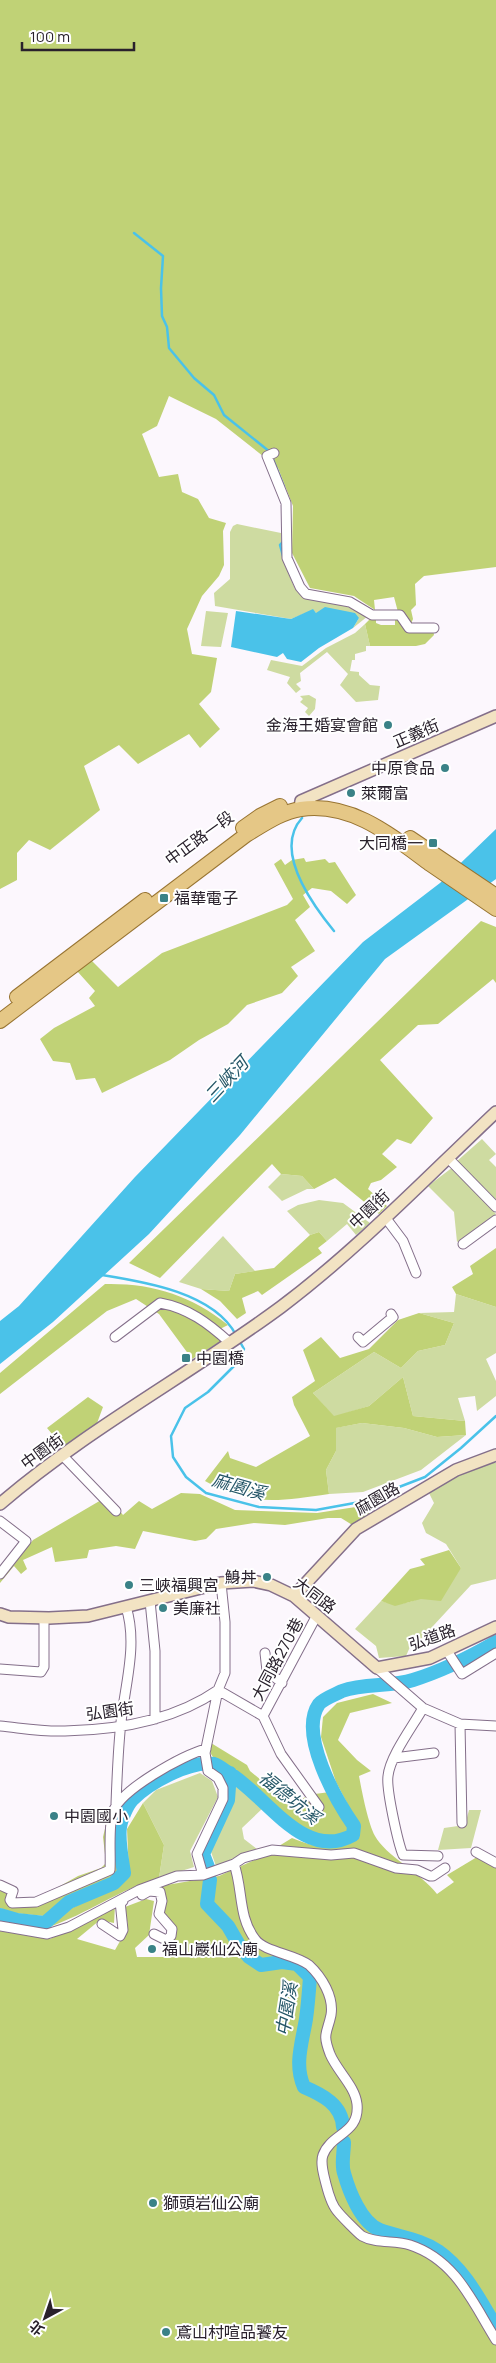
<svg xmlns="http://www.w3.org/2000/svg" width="496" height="2363" font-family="Manrope,'Noto Sans TC',sans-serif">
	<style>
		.green { fill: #cedba1 }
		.forest { fill: #c0d276 }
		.water { fill: #4ac2e9 }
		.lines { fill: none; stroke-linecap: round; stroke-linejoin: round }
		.stream { stroke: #4ac2e9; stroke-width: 2.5 }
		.river { stroke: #4ac2e9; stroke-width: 14 }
		.street-casing { stroke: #846f8a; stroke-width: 11 }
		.secondary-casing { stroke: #846f8a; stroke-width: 14 }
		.primary-casing { stroke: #987432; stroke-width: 16 }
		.street { stroke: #fff; stroke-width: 9 }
		.secondary { stroke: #f2e3c3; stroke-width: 11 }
		.primary { stroke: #e5c786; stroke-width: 14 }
		.poi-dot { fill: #3a8287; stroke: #fff; stroke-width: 2 }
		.labels { text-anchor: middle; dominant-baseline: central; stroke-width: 4; stroke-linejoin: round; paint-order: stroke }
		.poi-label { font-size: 16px; fill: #29212c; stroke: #fff; text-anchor: start }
		.street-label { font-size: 16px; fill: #29212c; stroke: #fff }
		.water-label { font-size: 18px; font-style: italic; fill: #265768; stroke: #fff }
	</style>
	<rect width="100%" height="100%" fill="#fcf7fd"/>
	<path class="green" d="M237,524L281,533L284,563L295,589L305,599L350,605L368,616L353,628L359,618L316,613L313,610L291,619L215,606L214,593L230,579V532L233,526Z
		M206,611L228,613L221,647L201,646Z
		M365,624L370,646H366V651L355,654V660H352L350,671L359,672V675L370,685L380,686L378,700L356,702L340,685L348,674L327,652L300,673L301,681L296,684L301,689L296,693L287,683L290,677L267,670L271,660L302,666L326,648L355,633Z
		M309,695L316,699L315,709L309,716L305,712L308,708L300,702L303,699L300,696Z
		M482,1139L496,1154L489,1160L496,1167V1200L457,1161Z
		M453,1167L496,1214L457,1242L454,1212L428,1186Z
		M281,1174L302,1176L314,1189H307L282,1201L268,1187Z
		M319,1200L343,1203L370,1223L356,1235L347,1224L327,1241L319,1232L310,1235L287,1211L298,1205Z
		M223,1236L255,1271L235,1274L229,1291L201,1289L179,1282Z
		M456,1294L496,1307V1353L486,1359L496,1381V1396L477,1411L475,1396L458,1398L465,1421L413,1416L403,1377L369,1406L334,1417L313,1393L374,1352L401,1368L418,1351L445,1345L454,1323L419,1313L454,1312Z
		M362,1423L404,1428L437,1437L466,1435L421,1470L363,1492L329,1494L326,1470L336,1451L335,1428Z
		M486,1461L496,1463V1579L471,1585L421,1639L413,1640L406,1656L379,1658L376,1646L355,1629L381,1601C415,1612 436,1587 461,1568L446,1544L426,1533L422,1523L434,1503L429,1493L450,1476Z
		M200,1773L212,1781L218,1797L190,1851L194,1867L159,1878L164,1845L143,1803L156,1790Z
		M234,1784L264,1807L242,1828L244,1839L257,1849C242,1853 230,1861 216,1866L211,1852L233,1800Z
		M469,1810H481L471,1848L438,1850L444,1828L465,1825Z"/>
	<path class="forest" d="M0,0H496V567L424,576L415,584L416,605L411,610L413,619L411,624L404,612H398L394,597L374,600L375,610L354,596L310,588L292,553L293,506L278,468L216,419L169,396L157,426L142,434L159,477L178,474L182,492L198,499L209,518L226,523L223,531L224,565L219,576L202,596L187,629L192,654L217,658L211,692L199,704L220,729L200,748L189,734L138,764L119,745L84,766L100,810L50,850L29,840L17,853V880L0,889Z
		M372,617H376V623L381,625H395V617L409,629H433L434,635L425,644L416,646H370L365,624Z
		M304,858L306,862L325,859L329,863L335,862L356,895L347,904L331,891L312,888L303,895L310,907L295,920L315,951L291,967L298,976L282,993L247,1005L228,1024L199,1040L170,1060L102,1093L95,1078L76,1080L70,1063L53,1061L40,1039L54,1028L95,1006L89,998L95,991L77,971L92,961L118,987L162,953L287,905L293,899L274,864L281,859L285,865L292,860Z
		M481,921L496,927V983L493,979L438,1024L418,1025L380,1060L433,1118L411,1144L397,1139L382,1154L397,1167L381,1180L371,1183L368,1189L387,1206L379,1214L335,1178L314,1189L302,1176L281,1174L272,1164L160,1278L129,1263Z
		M319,1232L327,1241L318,1248L322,1253L262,1295L258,1291L242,1298L246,1313L237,1319L220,1301L201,1289L229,1291L235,1274L274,1268L310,1235Z
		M496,1248V1307L456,1294L452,1287L473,1274L470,1266Z
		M105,1284C152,1283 191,1295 228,1325L214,1332L221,1341L192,1359L159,1314L136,1299L107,1311L0,1394V1373Z
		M419,1313L454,1323L445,1345L418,1351L401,1368L374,1352L313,1393L334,1416L369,1406L403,1377L413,1416L465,1421L466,1435L437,1437L404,1428L362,1423L336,1428V1451L326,1470L329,1494C279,1501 251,1507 205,1481L228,1451L230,1458L256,1467L310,1436L294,1405L292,1397L315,1381L303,1350L321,1337L340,1358L369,1349L398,1320Z
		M88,1397L103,1407L96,1426L64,1448L47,1428Z
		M181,1493L200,1494L235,1510L317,1513L362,1506L371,1515L354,1526L341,1518H328L285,1525L254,1523L216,1529L206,1539L195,1541L143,1531L135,1549L116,1546L89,1550L87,1558L55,1562L52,1547L23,1560L27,1569L21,1574L14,1566L0,1583V1580L33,1540L108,1496L123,1515L139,1501L152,1509Z
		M449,1550L461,1568L441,1601L421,1599L395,1606L381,1601L410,1569L425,1565L420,1559Z
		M373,1694L392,1703L350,1713L338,1740L357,1760L371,1771L359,1776C362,1792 368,1823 375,1836C385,1855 421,1873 437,1894L454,1882L447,1875L477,1857L496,1859V2363H0V1931L50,1939L115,1906L114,1923L100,1920L77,1939L115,1950L128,1927L125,1907L146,1899L154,1901L149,1935L135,1948L137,1957H168L176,1927L163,1913L165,1900L161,1886L219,1876L261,1857L292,1838C317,1848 333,1851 358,1839V1824L336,1782L321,1737L323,1717L337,1703Z
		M211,1743L247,1765L250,1771L294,1807L307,1795L330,1792L337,1809L348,1824L347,1832C310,1852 266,1794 239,1774C231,1768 218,1765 213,1757C209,1752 210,1749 211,1743Z
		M143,1803L164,1845L159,1878C120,1889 87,1914 49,1927L72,1908L116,1887L129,1874L127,1829Z
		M122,1812L116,1828L119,1870L111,1878L66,1898L44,1916L14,1913L0,1908V1884L14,1900L37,1899L78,1876L101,1868L106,1863L103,1837L107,1820Z"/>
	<path class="water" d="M325,607L355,613L359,618L353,628L319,648L301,662L287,659L283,653L277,657L231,647L236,611L291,619L313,609L316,613Z
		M496,829V879L385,959L240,1135L149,1234L53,1322L0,1364V1321L19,1306L135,1177L363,942L440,883Z"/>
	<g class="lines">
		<path class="stream" d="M134,233L163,256L161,288L162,316L167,327L169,348L194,378L214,395L224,415L270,452L284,487
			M283,556L280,545L284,541
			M302,818C273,850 312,904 334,931
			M102,1275C146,1282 214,1293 236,1335
			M239,1340L244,1349L236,1364L208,1392L185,1408L171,1436L173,1457L186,1477L206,1493L259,1507L316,1510L360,1502L425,1477L461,1448L496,1416"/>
		<path class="river" d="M208,1867L203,1854L228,1800L230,1773
			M210,1880L207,1904L228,1926L239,1945L249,1957L261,1965L282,1962L297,1964L310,1977C309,1991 308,2005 306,2019C302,2043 294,2065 304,2087C323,2095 342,2105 343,2127
			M0,1915L17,1920L45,1923L69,1902L114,1883L124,1873C122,1859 118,1841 120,1827C121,1820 127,1805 132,1800C148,1783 190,1760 214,1764C218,1765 223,1769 227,1772C265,1793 303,1863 353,1835L354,1826C336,1800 298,1734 319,1704C323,1699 336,1694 342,1691C364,1683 391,1687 413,1680C442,1671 470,1657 496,1642
			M344,2142C344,2152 341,2164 344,2173C349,2191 361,2223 380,2230C399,2237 420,2239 438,2251C465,2270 479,2299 496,2327"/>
		<g class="street-casing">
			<path id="street" d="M274,453L267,456L286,503L287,558L300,587L306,594L350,602L372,615H400L409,628H434
				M448,1158L496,1207
				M385,1217L403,1241L416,1273
				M463,1244L496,1220
				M115,1337L160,1303C188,1308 208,1323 229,1342
				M358,1337L363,1342L393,1317L391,1314
				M63,1456L116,1511
				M0,1521L26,1541L0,1574
				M150,1601L155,1651V1719
				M447,1651L462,1674L496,1653
				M265,1653L267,1671L282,1683
				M377,1668L423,1708L460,1724L496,1726
				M0,1669L41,1672L44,1667V1618
				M218,1690L263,1716L281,1754L319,1807
				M423,1708C413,1726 390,1756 388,1776C386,1789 398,1843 403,1855L438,1856
				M263,1716L317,1615
				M460,1724L462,1823
				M0,1726C21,1728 43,1732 65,1731C117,1730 175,1720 218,1690
				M394,1758L434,1753
				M116,1804C117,1777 118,1749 121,1722C125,1685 138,1644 126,1607
				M476,1852L496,1863
				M234,1864C243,1889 238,1917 255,1939C264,1952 295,1954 309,1965C322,1977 334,1997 331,2015C327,2034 322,2033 330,2054C337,2071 355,2086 357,2104C360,2134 331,2133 323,2155C320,2163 324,2176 326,2184C328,2192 332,2206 338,2212C341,2216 359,2234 362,2236C376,2244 395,2240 410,2245C456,2260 473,2303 496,2340
				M203,1875L234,1864L243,1858L272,1850L331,1855L354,1853L396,1868L417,1870L430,1876H433L445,1868
				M0,1885L13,1891L10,1900L12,1903L36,1902L110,1870C111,1854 108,1826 113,1812C120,1790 183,1755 206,1749
				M142,1895L149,1891L160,1892L162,1901L159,1914L172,1929L171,1936L166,1940L154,1934
				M102,1924L120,1936L123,1930L120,1901H123
				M0,1926L47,1934L69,1927L139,1890L177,1876L203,1875L197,1854L223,1799V1788L218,1778L208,1771L205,1753L218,1690L225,1673V1622L221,1583"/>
		</g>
		<g class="secondary-casing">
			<path id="secondary" d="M300,809L301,801L496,716
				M0,1504C87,1429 189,1375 281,1307C358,1249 426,1178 496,1112
				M294,1596L356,1529L456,1470L496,1455
				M0,1614L9,1617L49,1618L88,1616L221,1583L253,1581L271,1585L294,1596L377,1668L430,1658L496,1627"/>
		</g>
		<g class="primary-casing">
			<path id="primary" d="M243,828L260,816L280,806
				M410,838L496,896
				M17,997L145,900
				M0,1021L246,835C263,825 281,812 301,809C352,802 392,836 430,864C452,879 474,894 496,909"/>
		</g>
		<use href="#street" class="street"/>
		<use href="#secondary" class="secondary"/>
		<use href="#primary" class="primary"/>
	</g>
	<g class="poi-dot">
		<circle cx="388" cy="725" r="5"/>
		<circle cx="445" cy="768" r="5"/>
		<circle cx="351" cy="793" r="5"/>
		<rect x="428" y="838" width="10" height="10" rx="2.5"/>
		<rect x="159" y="893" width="10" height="10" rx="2.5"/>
		<rect x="181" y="1353" width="10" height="10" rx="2.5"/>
		<circle cx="267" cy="1577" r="5"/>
		<circle cx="129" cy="1585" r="5"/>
		<circle cx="163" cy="1608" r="5"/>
		<circle cx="54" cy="1816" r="5"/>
		<circle cx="152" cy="1949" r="5"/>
		<circle cx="153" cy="2203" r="5"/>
		<circle cx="166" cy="2332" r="5"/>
	</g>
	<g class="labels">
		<g class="poi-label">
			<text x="378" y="725" text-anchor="end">金海王婚宴會館</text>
			<text x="435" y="768" text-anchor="end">中原食品</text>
			<text x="361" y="793">萊爾富</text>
			<text x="423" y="843" text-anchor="end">大同橋一</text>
			<text x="174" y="898">福華電子</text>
			<text x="196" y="1358">中園橋</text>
			<text x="257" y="1577" text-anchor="end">鯓丼</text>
			<text x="139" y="1585">三峽福興宮</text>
			<text x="173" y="1608">美廉社</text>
			<text x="64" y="1816">中園國小</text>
			<text x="162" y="1949">福山巖仙公廟</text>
			<text x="163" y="2203">獅頭岩仙公廟</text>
			<text x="176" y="2332">鳶山村喧品饕友</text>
		</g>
		<g class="street-label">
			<text transform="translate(416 733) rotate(-23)">正義街</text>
			<text transform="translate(199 838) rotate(-36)">中正路一段</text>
			<text transform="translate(369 1209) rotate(-43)">中園街</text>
			<text transform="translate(42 1451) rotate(-36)">中園街</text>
			<text transform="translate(377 1498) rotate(-30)">麻園路</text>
			<text transform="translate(315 1595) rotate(37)">大同路</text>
			<text transform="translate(432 1637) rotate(-20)">弘道路</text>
			<text transform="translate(277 1659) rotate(-62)">大同路270巷</text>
			<text transform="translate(110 1711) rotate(-8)">弘園街</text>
		</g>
		<g class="water-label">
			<text transform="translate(226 1079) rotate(-47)">三峽河</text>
			<text transform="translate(239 1486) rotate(16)">麻園溪</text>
			<text transform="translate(290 1797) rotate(39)">福德坑溪</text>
			<text transform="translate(286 2009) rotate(-81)">中園溪</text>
		</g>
	</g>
	<g transform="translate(45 2318) rotate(220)" stroke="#ffffff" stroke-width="4" paint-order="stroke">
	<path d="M0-4L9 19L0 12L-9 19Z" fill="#29212c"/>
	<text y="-8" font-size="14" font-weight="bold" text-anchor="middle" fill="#29212c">北</text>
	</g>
	<path d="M22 42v8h112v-8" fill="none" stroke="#29212c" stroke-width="2.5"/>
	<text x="30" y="42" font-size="15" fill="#29212c" stroke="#ffffff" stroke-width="4" paint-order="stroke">100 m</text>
</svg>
